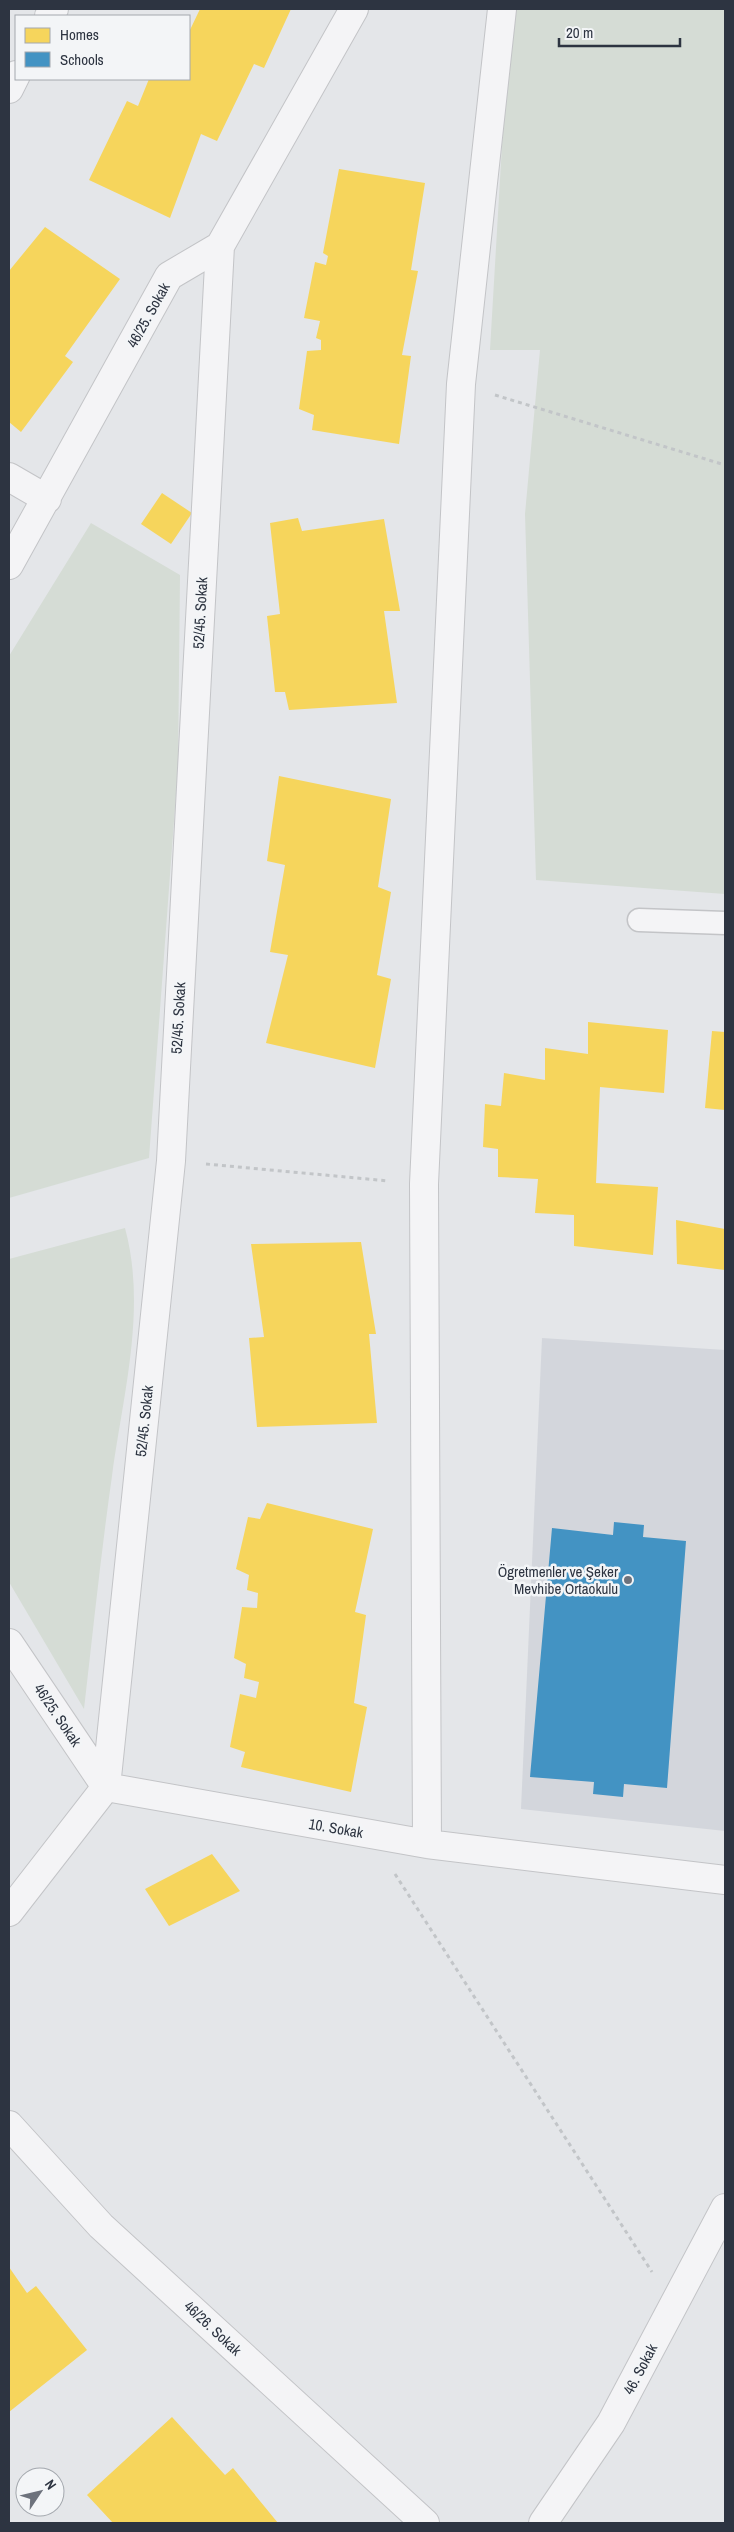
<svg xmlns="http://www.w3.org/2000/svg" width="734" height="2532" font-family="'Archivo Narrow',sans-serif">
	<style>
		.built { fill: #d3d6dc }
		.green { fill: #d5dcd5 }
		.homes { fill: #f6d55c }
		.schools { fill: #4393c3 }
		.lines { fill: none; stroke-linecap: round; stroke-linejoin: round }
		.service-casing { stroke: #c3c4c7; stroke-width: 25 }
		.minor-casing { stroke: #c3c4c7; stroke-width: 30 }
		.tertiary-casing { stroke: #c3c4c7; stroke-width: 30 }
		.path { stroke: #c2c5c8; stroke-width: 3; stroke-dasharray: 4 4; stroke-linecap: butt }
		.service { stroke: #f4f4f6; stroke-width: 22 }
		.minor { stroke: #f4f4f6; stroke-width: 28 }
		.tertiary { stroke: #f4f4f6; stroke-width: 28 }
		.poi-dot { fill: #6d727c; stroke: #f3f5f7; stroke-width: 2 }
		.labels { text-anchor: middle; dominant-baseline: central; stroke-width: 5; stroke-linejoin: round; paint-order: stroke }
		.street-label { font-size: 15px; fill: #2d3441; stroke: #f3f5f7 }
		.poi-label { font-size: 15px; fill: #2d3441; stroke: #f3f5f7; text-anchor: end }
	</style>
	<rect width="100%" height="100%" fill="#e4e6e9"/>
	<path class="built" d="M542,1338L725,1350V1831L521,1809Z"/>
	<path class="green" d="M510,9H725V894L536,880L525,514L540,350H490Z
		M91,523L180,575L178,767L149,1158L9,1198V656Z
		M125,1228C147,1309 123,1394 112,1476C101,1553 93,1631 84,1709L9,1582V1259Z"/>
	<path class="homes" d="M200,9H291L264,68L254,64L217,141L201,134L170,218L89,180L127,101L138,106L149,79H189V32Z
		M339,169L425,183L411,270L418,271L402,355L411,356L399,444L312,430L314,415L299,409L307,351L321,350V340L316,338L320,321L304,318L315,262L326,265L328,256L323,253Z
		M45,227L120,279L65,356L73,362L21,432L9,422V271Z
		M162,493L192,513L171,544L141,524Z
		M298,518L302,531L384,519L400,611H384L397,703L289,710L285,692H275L267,616L280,614L270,523Z
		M279,776L391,799L378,887L391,892L377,975L391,979L375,1068L266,1043L288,955L270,952L285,865L267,861Z
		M588,1022L668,1030L664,1093L600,1087L596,1183L658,1187L653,1255L574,1246V1215L535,1213L538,1179L498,1177V1149L483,1147L485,1104L501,1106L504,1073L545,1080V1048L588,1054Z
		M712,1031L725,1032V1110L705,1108Z
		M676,1220L725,1229V1270L677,1264Z
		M361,1242L376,1334H369L377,1423L257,1427L249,1338L264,1337L251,1244Z
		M267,1503L373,1529L355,1612L366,1615L354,1703L367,1707L351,1792L241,1767L245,1752L230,1747L240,1694L256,1698L259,1682L244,1678L246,1664L234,1658L242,1607L257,1608L258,1593L247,1590L249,1575L236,1569L248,1517L260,1519Z
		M212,1854L240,1891L169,1926L145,1889Z
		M9,2267L27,2293L36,2286L87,2350L9,2412Z
		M172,2417L225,2475L233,2468L278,2523H113L87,2495Z"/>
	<path class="schools" d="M614,1522L644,1525L643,1537L686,1541L667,1788L624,1784L623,1797L593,1794L594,1782L530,1777L552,1528L613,1535Z"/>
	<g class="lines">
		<g class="service-casing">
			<path id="service" d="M639,920L725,923"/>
		</g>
		<g class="minor-casing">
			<path id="minor" d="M9,477L47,499
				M9,565L169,276L220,246L354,9
				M9,1643L106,1787
				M106,1787L171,1161L220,246
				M106,1787L427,1844L725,1880
				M427,1844L424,1184L461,384L502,9
				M9,1912L106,1787
				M9,2125L101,2226L425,2523
				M543,2523L611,2423L725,2208"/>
		</g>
		<g class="tertiary-casing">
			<path id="tertiary" d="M49,16L54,9
				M9,89L16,75"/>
		</g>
		<path class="path" d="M495,395L725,465
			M206,1164L389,1181
			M395,1874L652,2272"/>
		<use href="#service" class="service"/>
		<use href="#minor" class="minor"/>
		<use href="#tertiary" class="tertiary"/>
	</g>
	<circle class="poi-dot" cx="628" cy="1580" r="5"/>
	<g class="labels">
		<g class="street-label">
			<text transform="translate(148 315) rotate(-61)">46/25. Sokak</text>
			<text transform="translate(200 613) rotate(-87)">52/45. Sokak</text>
			<text transform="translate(178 1018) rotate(-87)">52/45. Sokak</text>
			<text transform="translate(144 1421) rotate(-84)">52/45. Sokak</text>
			<text transform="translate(58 1715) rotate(56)">46/25. Sokak</text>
			<text transform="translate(336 1828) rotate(10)">10. Sokak</text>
			<text transform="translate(213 2328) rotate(43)">46/26. Sokak</text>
			<text transform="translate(640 2369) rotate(-62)">46. Sokak</text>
		</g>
		<g class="poi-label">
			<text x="618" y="1571">Ögretmenler ve Şeker<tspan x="618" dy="17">Mevhibe Ortaokulu</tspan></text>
		</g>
	</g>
	<rect width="734" height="2532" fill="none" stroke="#2d3441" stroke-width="20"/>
	<rect x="15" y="15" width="175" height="65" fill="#f3f5f7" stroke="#a4a8ae"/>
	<rect x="25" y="28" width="25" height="15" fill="#f6d55c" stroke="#a4a8ae"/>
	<text x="60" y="40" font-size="15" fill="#2d3441">Homes</text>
	<rect x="25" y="52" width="25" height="15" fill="#4393c3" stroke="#a4a8ae"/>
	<text x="60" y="65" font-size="15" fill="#2d3441">Schools</text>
	<g transform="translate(40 2492) rotate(55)"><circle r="24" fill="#f3f5f7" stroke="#a4a8ae"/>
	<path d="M0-4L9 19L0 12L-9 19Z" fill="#6d727c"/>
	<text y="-8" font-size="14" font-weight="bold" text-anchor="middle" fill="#2d3441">N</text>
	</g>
	<path d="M559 38v8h121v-8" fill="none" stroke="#2d3441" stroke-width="2.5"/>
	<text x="566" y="38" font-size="15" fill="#2d3441" stroke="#f3f5f7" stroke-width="4" paint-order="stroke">20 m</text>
</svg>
